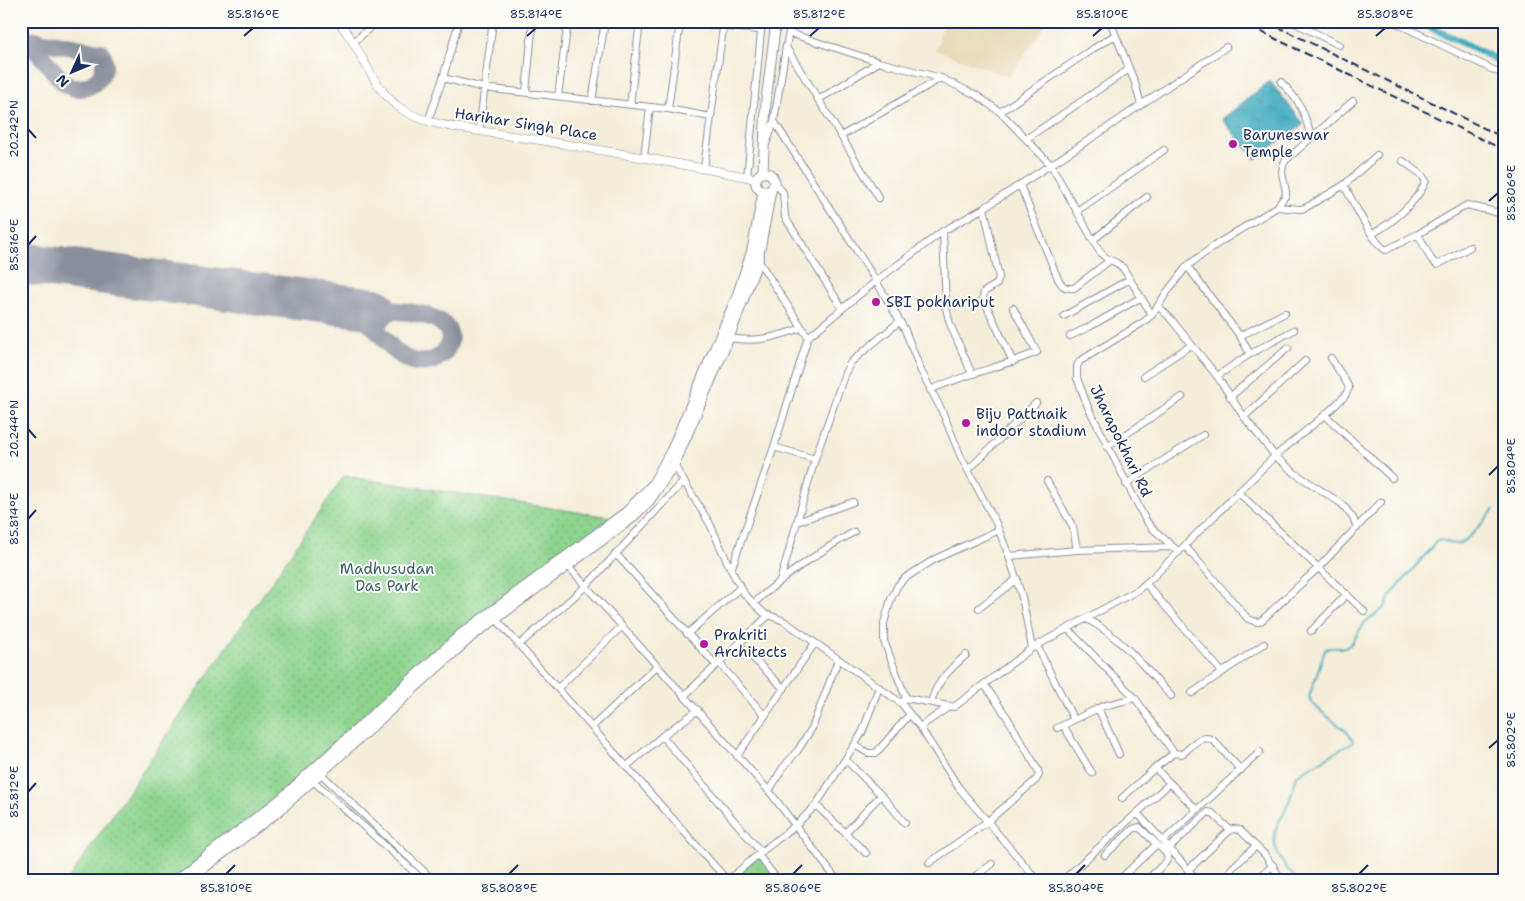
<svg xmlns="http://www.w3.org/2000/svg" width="1525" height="901" font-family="'Shantell Sans',sans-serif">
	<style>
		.built { fill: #e6daba }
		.park { fill: url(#park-dots); stroke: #548276 }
		.water { fill: url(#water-ripples); stroke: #2e6c8f }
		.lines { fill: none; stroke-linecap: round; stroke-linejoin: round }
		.stream { stroke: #41aac0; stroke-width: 2 }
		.canal { stroke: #41aac0; stroke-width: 7 }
		.taxiway { stroke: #888e9c; stroke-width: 18 }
		.runway { stroke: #888e9c; stroke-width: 42 }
		.minor-casing { stroke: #888e9c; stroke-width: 8 }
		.tertiary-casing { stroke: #888e9c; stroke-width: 9 }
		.secondary-casing { stroke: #888e9c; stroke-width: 11 }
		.minor { stroke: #fff; stroke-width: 6 }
		.tertiary { stroke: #fff; stroke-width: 8 }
		.secondary { stroke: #fff; stroke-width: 9 }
		.rail { stroke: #1b2f5e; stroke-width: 2; stroke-dasharray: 8 4; stroke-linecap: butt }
		.ticks { fill: none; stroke: #1b2f5e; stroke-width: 2 }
		.poi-dot { fill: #b5179e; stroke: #fdfcf7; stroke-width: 2 }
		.labels { text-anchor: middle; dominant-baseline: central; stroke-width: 4; stroke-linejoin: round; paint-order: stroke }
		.street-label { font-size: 15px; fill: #1b2f5e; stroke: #fdfcf7 }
		.poi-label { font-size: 15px; fill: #1b2f5e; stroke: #fdfcf7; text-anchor: start }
		.park-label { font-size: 15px; fill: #3d616c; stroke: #fdfcf7 }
		.neatline { fill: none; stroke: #1b2f5e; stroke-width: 2 }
		.ticks-label { font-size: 12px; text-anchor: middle; fill: #1b2f5e }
	</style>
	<defs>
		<pattern id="park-dots" width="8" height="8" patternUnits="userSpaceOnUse" patternTransform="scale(1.25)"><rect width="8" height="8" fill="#8dd48e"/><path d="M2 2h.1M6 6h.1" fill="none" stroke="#79b67d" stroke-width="1.8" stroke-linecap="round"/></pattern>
		<pattern id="water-ripples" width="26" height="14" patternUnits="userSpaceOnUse" patternTransform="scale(1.25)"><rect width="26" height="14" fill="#41aac0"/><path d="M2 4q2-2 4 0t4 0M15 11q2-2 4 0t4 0" fill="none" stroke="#368b9f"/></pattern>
	</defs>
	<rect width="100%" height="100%" fill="#fdfcf7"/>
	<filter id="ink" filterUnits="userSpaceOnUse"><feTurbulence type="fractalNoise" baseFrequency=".02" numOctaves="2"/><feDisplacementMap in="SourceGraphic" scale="10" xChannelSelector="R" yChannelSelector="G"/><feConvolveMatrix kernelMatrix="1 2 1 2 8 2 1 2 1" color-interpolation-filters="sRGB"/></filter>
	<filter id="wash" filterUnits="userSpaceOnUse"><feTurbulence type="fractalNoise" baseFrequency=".0096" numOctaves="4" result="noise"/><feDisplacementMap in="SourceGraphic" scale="20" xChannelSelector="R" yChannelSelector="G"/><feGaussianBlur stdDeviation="1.12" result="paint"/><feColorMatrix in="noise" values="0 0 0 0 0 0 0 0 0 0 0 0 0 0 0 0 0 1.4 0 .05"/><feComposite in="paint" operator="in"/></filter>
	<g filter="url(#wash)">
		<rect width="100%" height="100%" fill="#f4edd9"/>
		<path class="built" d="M944,21H1048L1009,77L936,50Z"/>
		<path class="park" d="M344,476L610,517L412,679L315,769L174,880H68Z
			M758,856L777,880H729Z"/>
		<path class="water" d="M1270,81L1304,124L1255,159L1222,119Z"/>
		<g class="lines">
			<path class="stream" d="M1298,880C1284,868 1268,845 1277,826C1279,820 1284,815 1286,809C1291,798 1294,786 1297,775L1353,742C1350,727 1318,716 1309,697L1325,650L1329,648H1345L1351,644L1365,622L1374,616L1385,607L1391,595L1436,542L1441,540C1446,541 1452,544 1456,544C1467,544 1487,517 1494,509"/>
			<path class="canal" d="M1418,21L1504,63"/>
			<path class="taxiway" d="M21,38L27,39L101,52C111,69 96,89 77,88C71,88 66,84 62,81L27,39
				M321,302C333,305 347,307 358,313C381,326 390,359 419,362C443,365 463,336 439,321C421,311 395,311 375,309"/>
			<path class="runway" d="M21,263L375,309"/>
		</g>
	</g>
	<g filter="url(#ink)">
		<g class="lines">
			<g class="minor-casing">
				<path id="minor" d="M669,21L760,30
					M1110,21L1135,83L1141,105
					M1291,21L1339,45
					M1392,21L1504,75
					M1076,22V21
					M789,33L879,62L941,78L976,95L1000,112L1051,165L1098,249C1108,264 1114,258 1123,268L1152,315
					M354,42L377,21
					M786,47L879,198
					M443,78L484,88L668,109L711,117
					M1281,82C1300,101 1305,112 1311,138
					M526,92L533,21
					M558,96L568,21
					M818,100L879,62
					M592,101L605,21
					M630,105L640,21
					M668,109L680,23
					M1000,112L1088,52L1115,35
					M428,121L443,78L459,21
					M774,121L786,47L791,21
					M479,131L493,21
					M841,136L941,78
					M1026,139L1129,69
					M767,142L774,121L876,281L808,337
					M644,157L650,107
					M704,168L723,28
					M747,178L762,21
					M775,184L783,192L785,217L842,308
					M1020,185L1058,279C1062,286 1065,289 1074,288L1109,261
					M1344,185C1352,199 1373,244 1386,250L1418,234L1467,205L1499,213
					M1277,207L1300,209L1305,208L1344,185L1377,155
					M984,208L999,277L997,284L984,292L983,298L1013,362
					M1077,211L1164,150
					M943,231L946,308L950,324L972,374
					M1372,234C1391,224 1418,201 1426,181L1421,174L1403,161
					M1418,234L1431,259L1437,265L1470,247
					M1093,240L1147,197
					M1187,266L1240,336L1250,354
					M1158,306L1170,318L1217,376L1244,417L1275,456L1296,474L1342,504L1353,518L1357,528
					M1064,316L1130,279
					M1070,336L1091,326L1140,298
					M1240,336L1285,313
					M729,338C757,343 776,337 802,328
					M1144,376L1191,345
					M1217,376L1250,354L1294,330
					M930,390C965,374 1002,367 1037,352L1013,308
					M1230,397L1288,348
					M1325,415L1392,478
					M1244,417L1305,361
					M774,447L815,459
					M1107,447L1182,397
					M674,465L710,524L731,570L745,595L766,615H769L784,621L901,703L906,698L954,707L1032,648L1138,590L1153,577L1275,456L1325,415L1345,396L1349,388L1346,382L1331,358
					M968,470L1036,403
					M1047,481L1073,527L1077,550
					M1126,484L1203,435
					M1238,492L1364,611
					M797,522L853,502
					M1185,546L1248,619L1257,622L1261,621L1318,568L1381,502
					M1179,552L1152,528L1145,519L1088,407L1077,378V366L1080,361L1142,323L1152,315L1167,292L1187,266L1220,242L1277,207L1286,195C1286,182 1278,173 1285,161L1353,101
					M616,554L716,665
					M1009,556L1077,550L1173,547
					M568,566L769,791L837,880
					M731,570L774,447L808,337L758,260
					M781,578L815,459L845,373L851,362L900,321
					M1146,584L1222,672
					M754,603C785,575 817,553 854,532
					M979,608L1017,579
					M496,619L727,880
					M1087,619C1122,638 1144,667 1171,696
					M1068,629L1135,698L1174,753L1182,754C1192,747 1199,733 1213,740L1241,770
					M1311,631L1347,594
					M687,634L741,587
					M739,644L784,689
					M519,645L586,586L683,482
					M1037,646L1074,720
					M1032,648L1022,597L1009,556L996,523L961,457L942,411L921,371L905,330L876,281L943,231L984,208L1098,134L1226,47
					M719,663L765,716
					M558,688L621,627
					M1192,693L1264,644
					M684,696L769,615
					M906,698L884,641V623L891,599L898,585L905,578L935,559L999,530
					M931,702C937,681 949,670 966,655
					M901,703L920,727L959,788L1037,880
					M1098,708L1119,754
					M1063,725L1092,773
					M592,727L657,666
					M920,727L950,706
					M1057,728L1103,706L1135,698
					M662,736L761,852
					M855,745L868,753H876L910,714
					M737,756L815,643
					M846,760L883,797L905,823
					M627,766L662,736L698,710
					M1155,768L1197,810
					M318,771L433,880
					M311,779L423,880
					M769,791L782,769L798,750L812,728L838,660
					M1122,798L1155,768L1174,753
					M816,805L866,853
					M1137,813L1163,841L1260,752
					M845,833L881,795
					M1163,841L1197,880
					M1165,852L1208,812L1212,813L1230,830
					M758,855L778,880
					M1105,855L1133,829L1139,827L1165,852L1168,857L1166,862L1147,880
					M929,863L988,821L1036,780L1039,775L1038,770L1007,717L984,684
					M1188,870L1230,830L1234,829L1240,830L1265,855L1282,880
					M728,880L761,852L795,826L816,805L862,733L879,687
					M970,880L992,864
					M1063,880L1170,783
					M1119,880L1157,844
					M1225,880L1232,868L1256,846
					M1256,880L1273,865"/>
			</g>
			<g class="tertiary-casing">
				<path id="tertiary" d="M338,21C361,47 370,84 396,105C422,125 455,127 486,132C510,136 534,139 557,143C624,154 690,165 756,179"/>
			</g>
			<g class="secondary-casing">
				<path id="secondary" d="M763,173L766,101L776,21
					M175,880L282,798L461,634L626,512L653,484L672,449L737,296L752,250L763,192
					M188,880L280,810L471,637L631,519L650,500L674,465L729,338L758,260L771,191L775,182C769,162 745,178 761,191H771"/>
			</g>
			<use href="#minor" class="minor"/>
			<use href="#tertiary" class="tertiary"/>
			<use href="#secondary" class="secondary"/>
			<path class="rail" d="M1239,21L1504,150
				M1266,21L1504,138"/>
		</g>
	</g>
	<path class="ticks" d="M244,36L253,28M527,36L536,28M810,36L819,28M1093,36L1102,28M1376,36L1385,28M28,129L36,138M1489,201L1498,193M28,245L36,236M28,429L36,438M1489,475L1498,466M28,519L36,510M1489,748L1498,740M28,792L36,783M226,874L235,865M509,874L518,865M793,874L802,865M1076,874L1085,865M1359,874L1368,865"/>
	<g class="poi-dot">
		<circle cx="1233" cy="144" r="5"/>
		<circle cx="876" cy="302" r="5"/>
		<circle cx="966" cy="423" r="5"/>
		<circle cx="704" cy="644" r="5"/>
	</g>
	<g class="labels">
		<g class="street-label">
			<text transform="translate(526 124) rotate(9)">Harihar Singh Place</text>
			<text transform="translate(1121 441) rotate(64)">Jharapokhari Rd</text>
		</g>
		<g class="poi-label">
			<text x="1243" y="135">Baruneswar<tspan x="1243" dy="17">Temple</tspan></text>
			<text x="886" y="302">SBI pokhariput</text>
			<text x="976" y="414">Biju Pattnaik<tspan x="976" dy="17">indoor stadium</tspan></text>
			<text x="714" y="635">Prakriti<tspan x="714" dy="17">Architects</tspan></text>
		</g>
		<g class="park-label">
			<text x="387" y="569">Madhusudan<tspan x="387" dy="17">Das Park</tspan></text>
		</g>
	</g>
	<rect width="1525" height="901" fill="none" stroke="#fdfcf7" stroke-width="55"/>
	<g transform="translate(72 72) rotate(226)" stroke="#fdfcf7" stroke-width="4" paint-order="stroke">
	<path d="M0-4L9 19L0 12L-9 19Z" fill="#1b2f5e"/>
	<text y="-8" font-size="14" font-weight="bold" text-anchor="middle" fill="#1b2f5e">N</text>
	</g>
	<rect x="28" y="28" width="1470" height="846" class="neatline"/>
	<g class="ticks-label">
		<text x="253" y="18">85.816°E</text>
		<text x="536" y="18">85.814°E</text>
		<text x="819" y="18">85.812°E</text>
		<text x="1102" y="18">85.810°E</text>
		<text x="1385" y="18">85.808°E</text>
		<text transform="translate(14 129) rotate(-90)" y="4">20.242°N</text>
		<text transform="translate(1511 193) rotate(-90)" y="4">85.806°E</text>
		<text transform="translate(14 245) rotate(-90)" y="4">85.816°E</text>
		<text transform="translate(14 429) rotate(-90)" y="4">20.244°N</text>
		<text transform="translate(1511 466) rotate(-90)" y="4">85.804°E</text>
		<text transform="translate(14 519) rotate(-90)" y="4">85.814°E</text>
		<text transform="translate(1511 740) rotate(-90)" y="4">85.802°E</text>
		<text transform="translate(14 792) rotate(-90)" y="4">85.812°E</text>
		<text x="226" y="892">85.810°E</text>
		<text x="509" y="892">85.808°E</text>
		<text x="793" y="892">85.806°E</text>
		<text x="1076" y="892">85.804°E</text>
		<text x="1359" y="892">85.802°E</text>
	</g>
</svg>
